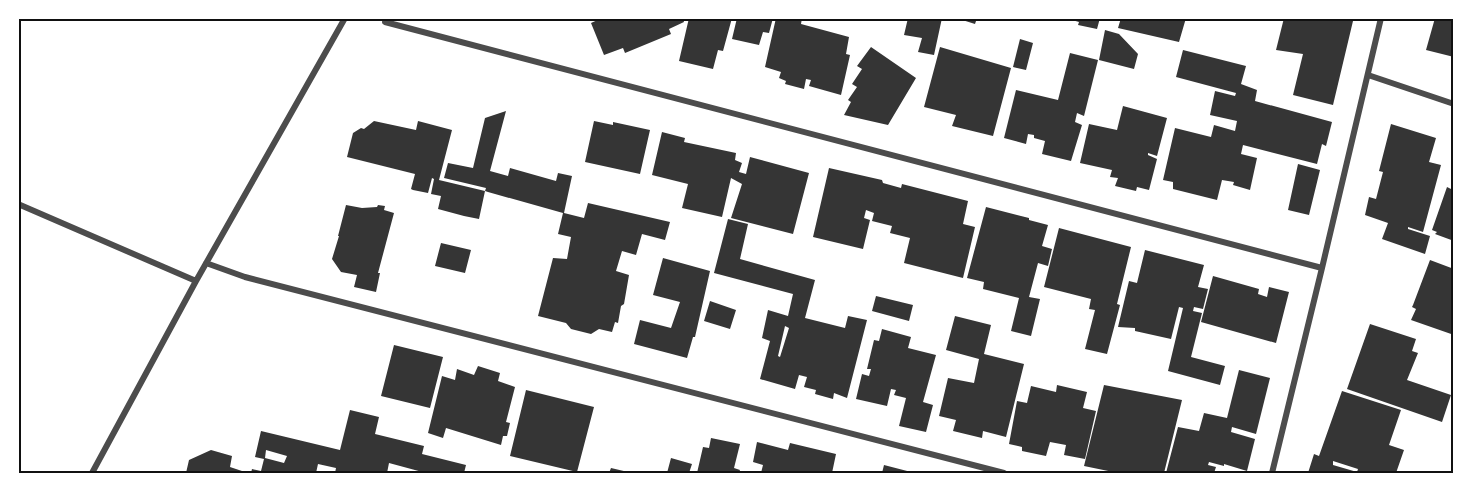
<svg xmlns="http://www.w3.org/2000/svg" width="1472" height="491" font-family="'DejaVu Sans',sans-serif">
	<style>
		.building { fill: #353535; fill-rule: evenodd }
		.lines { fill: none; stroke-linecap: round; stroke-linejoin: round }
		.minor { stroke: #4c4c4c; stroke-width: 6 }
		.neatline { fill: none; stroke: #111; stroke-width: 2 }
	</style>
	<rect width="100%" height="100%" fill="#fff"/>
	<path class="building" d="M602,18H683L684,22L669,29L671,34L625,53L623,48L604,55L591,23Z
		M689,18H732L723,51L718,50L713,69L679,61Z
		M737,18H773L769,33L763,32L759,45L732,39Z
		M776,18H802L801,24L849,37L846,54L850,55L841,95L809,86L811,80L806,79L804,89L785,84L786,81L779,78L781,72L765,67Z
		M908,18H942L934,55L918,52L922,38L904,35Z
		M956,18H977L975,24Z
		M1065,18H1100L1097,29L1078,25L1079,22Z
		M1121,18H1186L1179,42L1118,28Z
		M1284,18H1339L1353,21L1333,105L1293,95L1303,54L1276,50Z
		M1435,18H1454V57L1426,50Z
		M1105,30L1119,34L1138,54L1134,69L1099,60Z
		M1020,39L1033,43L1026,70L1013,67Z
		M871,47L916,78L888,125L844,115L851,102L848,100L857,87L852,84L862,69L857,66Z
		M940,47L1011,68L993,136L952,126L956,115L924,107Z
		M1183,50L1246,66L1241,84L1257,90L1255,101L1332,122L1326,146L1322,144L1317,164L1243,145L1241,154L1257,158L1250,190L1233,185L1234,182L1222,180L1217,200L1173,189V182L1163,180L1175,128L1211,137L1214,125L1235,131L1237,121L1210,115L1215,91L1235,96L1236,93L1176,77Z
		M1070,53L1098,60L1084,116L1077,113L1075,122L1082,125L1071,161L1042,154L1045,141L1034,138V135L1028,134L1026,144L1004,138L1016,90L1058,100Z
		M1123,106L1167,118L1157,156L1148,153V155L1157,159L1149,190L1137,187L1136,191L1115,186L1118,178L1110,177L1112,170L1080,163L1089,124L1117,130Z
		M506,111L490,171L508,176L510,168L556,181L558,173L572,176L564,213L584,218L588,203L670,222L665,240L642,234L636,255L622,251L616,271L629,275L624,304L621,306L618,323L615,322L612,332L599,329L591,334L571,329L566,323L538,316L553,258L567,259L571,237L558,234L563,213L488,192L485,191L479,219L464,216L438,209L441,196L431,194L434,179L432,178L428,193L413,190L411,189L415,174L347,157L353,133L361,128L364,129L374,121L416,130L418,121L452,130L439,180L485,191L486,188L444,178L448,163L473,168L485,118Z
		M594,121L613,125V122L650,130L640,174L585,162Z
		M1391,124L1436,138L1429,162L1441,165L1423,232L1408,227V229L1430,236L1425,254L1382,239L1388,223L1365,215L1369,197L1376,199L1383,172L1379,171Z
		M662,132L685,138L684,142L736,153L735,160L742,163L739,172L746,174L750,157L809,173L793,234L731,218L742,184L731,178L722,217L682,208L688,184L652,175Z
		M1298,164L1320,170L1309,215L1288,210Z
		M829,168L882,180L883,183L901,188L902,184L968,201L963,224L975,227L963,278L904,263L910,238L890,233L892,226L872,221L874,213L866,210L864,218L870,220L863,249L813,237Z
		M1447,187L1451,189L1454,187V241L1435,234L1437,232L1432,230Z
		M346,205L362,208L377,207L378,205L385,206L384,210L394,213L378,273H380L376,292L354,287L357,275L341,272L332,259L339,236H338Z
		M986,207L1029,218V220L1048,225L1042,246L1052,249L1048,266L1038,263L1029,297L1040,299L1031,336L1011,331L1019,298L983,289L984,282L967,278Z
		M728,219L748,224L740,259L815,280L805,318L845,328L848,316L867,320L847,398L834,393L833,399L815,394L816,390L804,387L807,377L799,375L795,389L760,379L770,341L762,338L768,310L788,316L793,294L714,273ZM785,326L789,328L780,357L778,356Z
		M1059,228L1131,247L1117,304L1120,305L1107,354L1085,349L1095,310L1089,309L1091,299L1044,287Z
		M441,243L471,250L465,273L435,266Z
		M1145,250L1204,265L1198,287L1208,289L1203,309L1194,307L1193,311L1202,313L1191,357L1225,366L1220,385L1168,371L1183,308L1179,307L1171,339L1135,331V328L1118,327L1129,281L1137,283Z
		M663,258L710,271L695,337H693L687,358L634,344L640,320L671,328L680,302L653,295Z
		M1430,260L1454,269V335L1411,320L1416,309L1412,307L1413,305Z
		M1213,276L1259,289L1258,294L1267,297L1269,287L1289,292L1276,343L1201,322Z
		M876,296L913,305L909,321L872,311Z
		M710,301L736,310L730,329L704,321Z
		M955,316L991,325L984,354L1024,364L1006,437L983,431L982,438L953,431L956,420L939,416L948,378L974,383L979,359L946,350Z
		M1370,324L1416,339L1412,351L1418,353L1407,380L1451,395L1442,422L1347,389Z
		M882,329L911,337L908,348L936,355L923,402L933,405L926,432L899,426L906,398L894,395L896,390L891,389L887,406L856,399L862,374L869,376L871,369H867L874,340L879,341Z
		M394,345L443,357L430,408L381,396Z
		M478,366L500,373L498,381L515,387L506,422L510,423L507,436H503L501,445L446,428L443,438L428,433L442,376L455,380L457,369L474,375Z
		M1239,370L1270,378L1256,434L1232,427L1231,432L1255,439L1247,471L1224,464V466L1209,462L1208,465L1216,467L1214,473H1166L1178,427L1199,431L1204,413L1227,418Z
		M1057,385L1087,392L1083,408L1096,411L1085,459L1064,455L1066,445L1050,442L1046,456L1022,451V447L1009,444L1017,401L1027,403L1031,386L1056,392Z
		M1104,385L1182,400L1164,473H1118L1084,466Z
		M526,390L594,407L577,472L510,456Z
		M1342,391L1401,410L1389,445L1404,450L1396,473H1308L1314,454L1319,456ZM1333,461L1358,469L1357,472L1333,465Z
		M350,410L379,417L375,434L424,446L422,454L466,465L464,473H426L389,463L387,473H335L336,468L318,464L316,473H251L252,469L261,471L264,459L255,457L261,431L340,450ZM266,450L287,456L284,463L265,458Z
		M711,438L740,444L734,468L740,470L739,473H697L703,447L709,448Z
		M757,442L788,450L790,443L836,454L832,473H761L763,465L753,462Z
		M211,450L232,456L230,467L248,473H186L189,460Z
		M671,458L692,464L689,473H667Z
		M884,465L911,472V473H882Z
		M611,468L628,472V473H609Z"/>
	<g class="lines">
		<path class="minor" d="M385,22L1322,268
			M1368,75L1454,104
			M18,204L196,281
			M206,263L245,277L1004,473
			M92,473L196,281L345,18
			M1272,473L1322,268L1381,18"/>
	</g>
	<rect width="1472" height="491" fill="none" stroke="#ffffff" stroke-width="39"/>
	<rect x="20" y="20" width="1432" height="452" class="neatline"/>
</svg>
